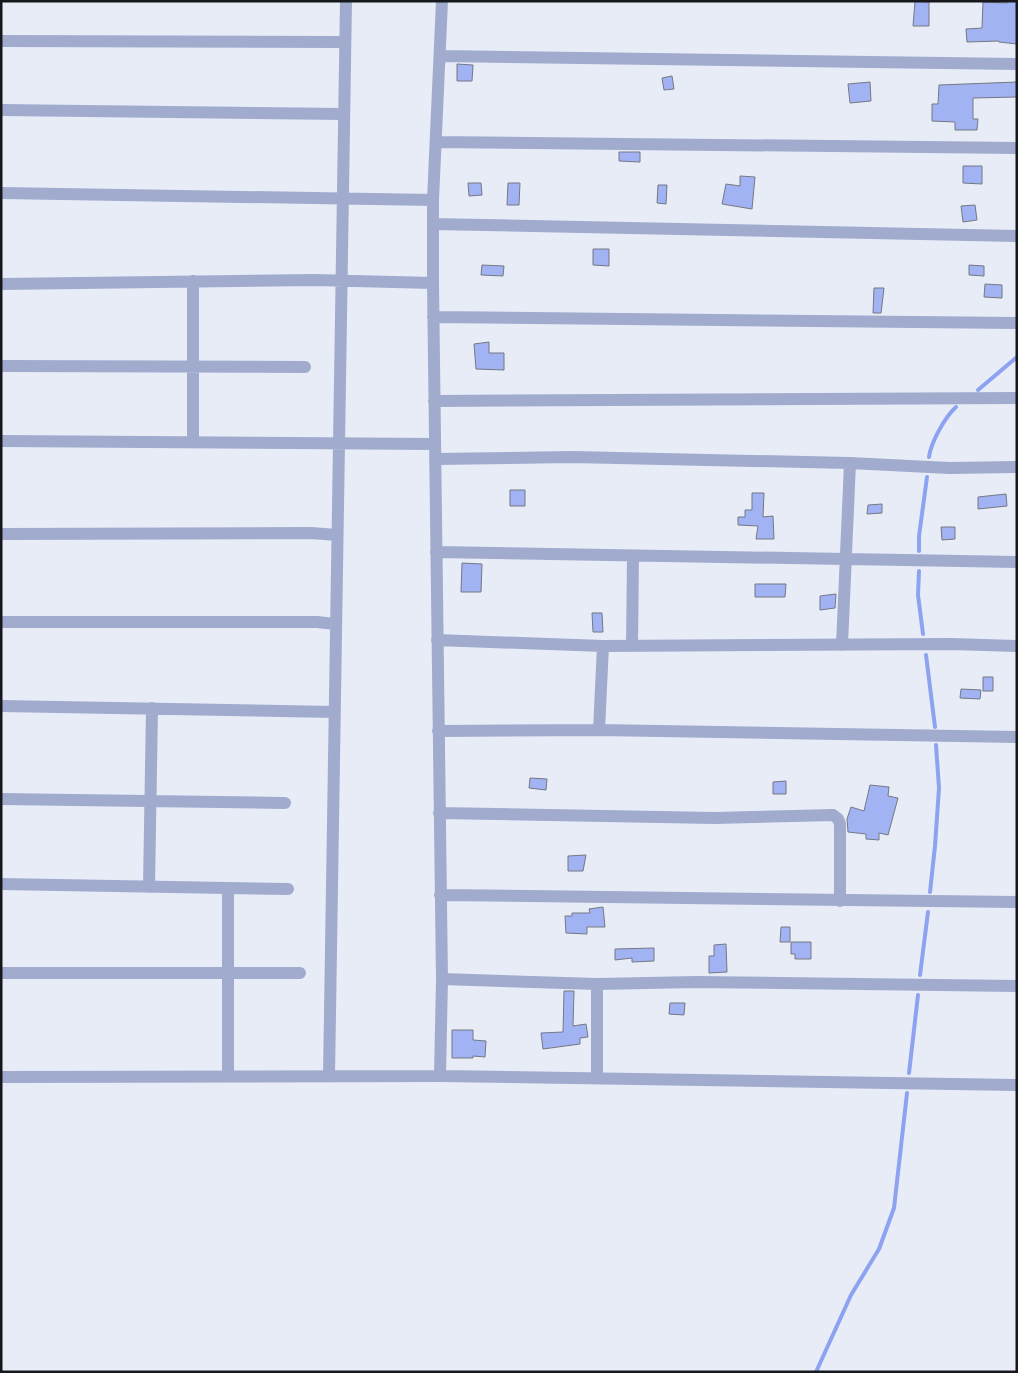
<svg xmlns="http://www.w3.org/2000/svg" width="1018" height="1373" font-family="'Titillium Web',sans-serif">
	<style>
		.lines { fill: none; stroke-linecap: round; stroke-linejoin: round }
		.stream { stroke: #8da3f1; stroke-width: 4 }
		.building { fill: #a1b3f2; stroke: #757883 }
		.street { stroke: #a0abce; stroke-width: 12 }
	</style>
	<rect width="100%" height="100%" fill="#e8ecf7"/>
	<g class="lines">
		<path class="stream" d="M978,390L1017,357
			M929,457C931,442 945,417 956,407
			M919,551V536L927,477
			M919,571L918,595L923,634
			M926,655L935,727
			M930,892L935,846L939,788L936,745
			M920,975L928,912
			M909,1073L918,995
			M816,1372L851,1295L879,1249L894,1208L907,1093"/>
	</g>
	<path class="building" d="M915,1L929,2V26H913Z
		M1007,1H1017V44L999,42V41L967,42L966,29L982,28L983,2L1007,3Z
		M457,64L473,65L472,81H457Z
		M672,76L674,89L664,90L662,78Z
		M870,82L871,101L850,103L848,84Z
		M1017,82V97L973,98V119H978L977,130H955V122L932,121V104H938L939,85Z
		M619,152H640V162L619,161Z
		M963,166H982V184L963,183Z
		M740,176L755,177L752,209L722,204L726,184L740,186Z
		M468,183H481L482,195L469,196Z
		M508,183H520L519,205H507Z
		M658,185H667L666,204L657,203Z
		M975,205L977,220L963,222L961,206Z
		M593,249H609V266L593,265Z
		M482,265L504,266L503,276L481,275Z
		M969,265L984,266V276L969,275Z
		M985,284L1002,285V298L984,297Z
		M874,288H884L881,313H873Z
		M489,342V353H504V370L476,369L474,344Z
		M510,490H525V506H510Z
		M752,493H764L763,517L773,516L774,539H756L758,526L738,525V517H745V510H752Z
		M1006,494L1007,506L978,509V497Z
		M882,504V513L867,514L868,505Z
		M941,527H955V539L942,540Z
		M462,563L482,564L481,592H461Z
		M755,584H786L785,597H755Z
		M836,594L835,608L820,610V596Z
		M592,613H602L603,632H593Z
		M983,677H993V691H983Z
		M961,689L981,690L980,699L960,698Z
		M530,778L547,779L546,790L529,788Z
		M786,781V794H773V782Z
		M870,785L889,787L888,796L898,798L888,835L879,833V840L866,839V834L848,832L847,819L851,807L864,811Z
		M586,855L583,871H568V856Z
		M603,907L605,927H587V934L566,933L565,916H572V913H590L589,909Z
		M781,927H790V942H780Z
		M791,942H811V959H795V954H791Z
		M726,944L727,972L709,973V956H714V945Z
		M654,948V961L632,962V958L615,960V949Z
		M564,991H574L573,1026L586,1024L588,1037L580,1038V1044L543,1049L541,1033L563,1032Z
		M670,1003H685L684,1015L669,1014Z
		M452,1030H473V1040L486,1041L485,1057L473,1056V1058H452Z"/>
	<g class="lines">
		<path class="street" d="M1,41L345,42
			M440,56L1017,64
			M1,110L344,114
			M436,142L1017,148
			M1,193L433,200
			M433,224L1017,236
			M193,281V442
			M1,284L315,280L433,283
			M433,317L1017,323
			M1,366L305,367
			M434,401L1017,398
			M1,441L435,444
			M435,459L572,457L850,463L949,468L1017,467
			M1,534L311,533L337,535
			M436,552L1017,562
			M1,622H317L335,624
			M437,640L603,646L951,644L1017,646
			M842,645L850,463
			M632,646L633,556
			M1,706L334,712
			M599,730L603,646
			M438,731L599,730L1017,737
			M1,799L285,803
			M439,813L714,818L833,815L838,819L840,824V901
			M1,884L288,889
			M149,887L152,708
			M228,888V1076
			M440,895L1017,902
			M1,973H300
			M442,979L597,984L696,982L1017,986
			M597,984V1077
			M329,1076L346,1
			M440,1076L442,979L433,283V200L442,1
			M1,1077L440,1076L1017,1085"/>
	</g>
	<rect width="1018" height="1373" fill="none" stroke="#17181c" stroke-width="5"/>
</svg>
